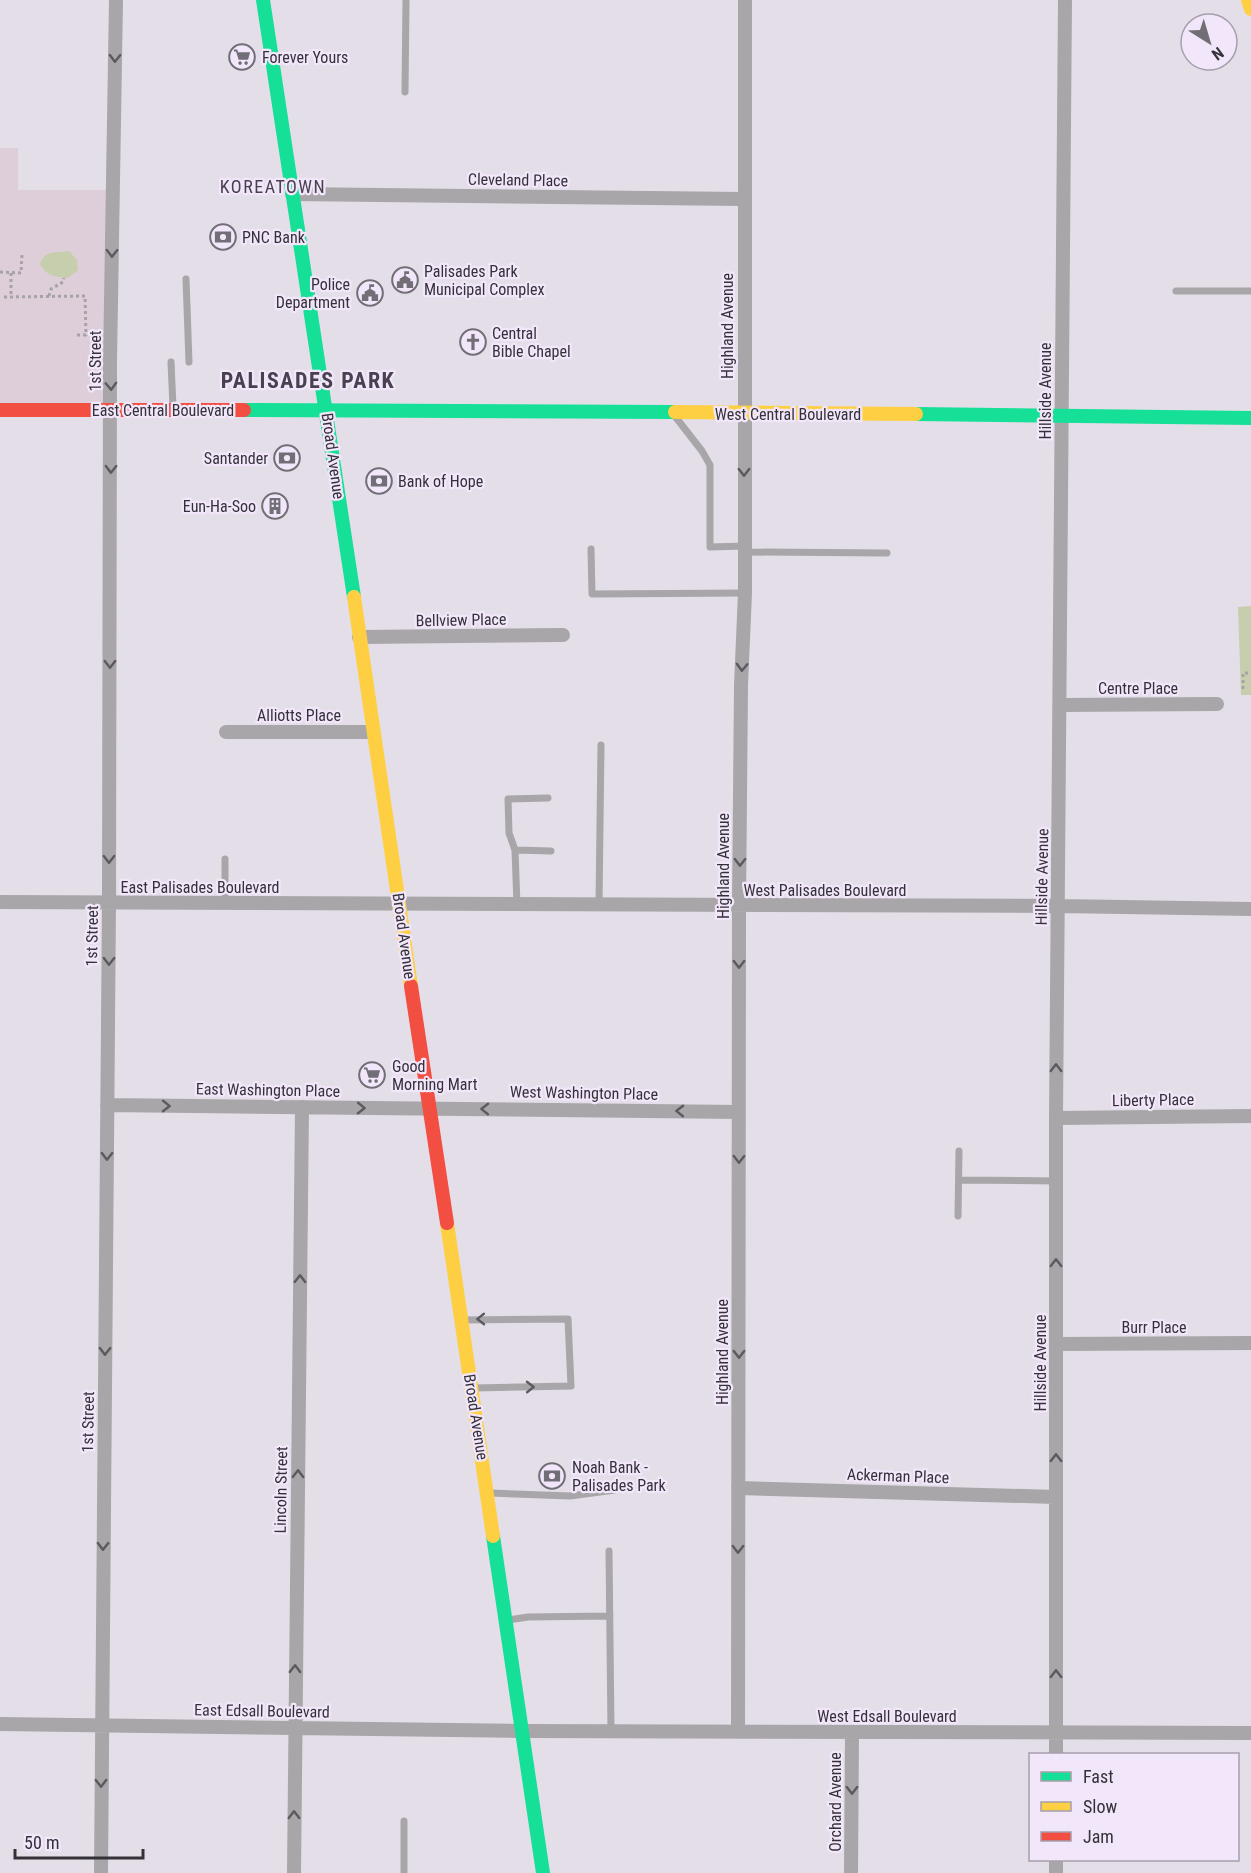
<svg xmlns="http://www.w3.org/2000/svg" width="1251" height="1873" font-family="'Roboto Condensed',sans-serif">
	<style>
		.education { fill: #deced9 }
		.green { fill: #c7ceae }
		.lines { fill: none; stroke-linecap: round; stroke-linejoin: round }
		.path { stroke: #a6a3a7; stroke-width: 3; stroke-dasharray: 3 3; stroke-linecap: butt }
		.lane { stroke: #a8a6a8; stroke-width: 7 }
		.street { stroke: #a8a6a8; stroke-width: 14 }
		.fast { stroke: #16e098; stroke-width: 14 }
		.slow { stroke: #ffcf43; stroke-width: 14 }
		.jam { stroke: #f24e42; stroke-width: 14 }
		.oneway { stroke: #5d5a5f }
		.labels { text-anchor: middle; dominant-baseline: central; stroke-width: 4.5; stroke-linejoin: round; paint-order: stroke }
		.poi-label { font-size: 16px; fill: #353138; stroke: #f2e7fa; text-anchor: start }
		.street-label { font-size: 16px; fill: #353138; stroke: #f2e7fa }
		.neighbourhood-label { font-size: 18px; letter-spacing: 1.5px; fill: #4a4150; stroke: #f2e7fa }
		.district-label { font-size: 22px; font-weight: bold; letter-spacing: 1.5px; fill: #4a4150; stroke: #f2e7fa }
	</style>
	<rect width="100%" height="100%" fill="#e4dee9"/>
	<path class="education" d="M0,148H18V190H113L112,411L0,410Z"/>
	<path class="green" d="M69,251L77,260L78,270L68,278C54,277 47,276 40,264C44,250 56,253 69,251Z
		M1251,606V695H1241L1238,607Z"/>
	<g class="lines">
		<path class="path" d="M0,272L21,273L22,255
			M11,273V297
			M49,296L51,289L63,282L64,278
			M4,297L85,296L86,335H77
			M1243,689V673H1251"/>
		<path class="lane" d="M405,92L406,0
			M186,279L189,362
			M1176,291H1251
			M171,362L173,407
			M674,415L702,451L710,465V547L745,546
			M591,549L592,594L745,593
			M745,552L887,553
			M515,850L551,851
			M225,904V859
			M517,905L515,850L509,833L508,799L548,798
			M599,905L601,745
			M959,1180L1056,1181
			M958,1216L959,1151
			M461,1320L568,1319L571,1386L474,1388
			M490,1493L570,1496L615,1490
			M609,1551L611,1731
			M508,1620L528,1617L610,1616
			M404,1821V1873"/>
		<path class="street" d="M292,194L744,199
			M359,637L563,635
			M1060,705L1217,704
			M226,732H373
			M0,902L1058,906L1251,909
			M107,1105L739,1112
			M1056,1118L1251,1116
			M1056,1344L1251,1343
			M738,1488L1056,1497
			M0,1724L523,1731L1251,1733
			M738,1732L739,906L741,685L745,593V0
			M1056,1754V1118L1065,0
			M101,1873L109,903L110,362L116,0
			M294,1873L302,1107
			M851,1873L852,1732
			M1056,1873V1860"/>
		<path class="fast" d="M263,0L354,597
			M244,410L675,412
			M916,414L1251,418
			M493,1536L543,1873"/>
		<path class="slow" d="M1248,0L1251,9
			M675,412L916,414
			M354,597L411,986
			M447,1223L493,1536"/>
		<path class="jam" d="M0,410H244
			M411,986L447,1223"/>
	</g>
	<defs><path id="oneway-chevron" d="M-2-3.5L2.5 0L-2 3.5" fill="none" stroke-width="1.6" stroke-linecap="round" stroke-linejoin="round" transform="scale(1.5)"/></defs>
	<g class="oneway">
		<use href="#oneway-chevron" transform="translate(115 58) rotate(91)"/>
		<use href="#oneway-chevron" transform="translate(112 253) rotate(91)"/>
		<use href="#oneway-chevron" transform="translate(111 386) rotate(88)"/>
		<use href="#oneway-chevron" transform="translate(111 469) rotate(91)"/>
		<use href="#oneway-chevron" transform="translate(744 472) rotate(90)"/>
		<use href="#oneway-chevron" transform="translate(110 664) rotate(90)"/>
		<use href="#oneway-chevron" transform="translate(742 667) rotate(92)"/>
		<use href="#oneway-chevron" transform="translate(109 859) rotate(90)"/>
		<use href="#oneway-chevron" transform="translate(740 862) rotate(91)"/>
		<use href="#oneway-chevron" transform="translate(109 961) rotate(91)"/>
		<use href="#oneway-chevron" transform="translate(739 964) rotate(90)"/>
		<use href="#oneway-chevron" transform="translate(1056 1068) rotate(-90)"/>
		<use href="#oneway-chevron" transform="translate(166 1106) rotate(1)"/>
		<use href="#oneway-chevron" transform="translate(361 1108) rotate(1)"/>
		<use href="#oneway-chevron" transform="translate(485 1109) rotate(-179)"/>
		<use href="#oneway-chevron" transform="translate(680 1111) rotate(-179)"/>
		<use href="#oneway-chevron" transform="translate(107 1156) rotate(91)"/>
		<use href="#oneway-chevron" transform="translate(739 1159) rotate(90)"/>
		<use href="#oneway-chevron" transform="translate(1056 1263) rotate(-90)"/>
		<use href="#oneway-chevron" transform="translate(300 1279) rotate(-89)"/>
		<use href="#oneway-chevron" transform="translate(481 1319) rotate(179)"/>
		<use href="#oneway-chevron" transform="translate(105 1351) rotate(91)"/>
		<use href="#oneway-chevron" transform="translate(739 1354) rotate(90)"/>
		<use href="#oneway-chevron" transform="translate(530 1387) rotate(-1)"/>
		<use href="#oneway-chevron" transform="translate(1056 1458) rotate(-90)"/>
		<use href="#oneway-chevron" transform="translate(298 1474) rotate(-89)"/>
		<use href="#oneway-chevron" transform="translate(103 1546) rotate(91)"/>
		<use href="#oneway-chevron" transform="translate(738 1549) rotate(90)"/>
		<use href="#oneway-chevron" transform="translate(295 1669) rotate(-89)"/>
		<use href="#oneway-chevron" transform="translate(1056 1674) rotate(-90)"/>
		<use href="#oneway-chevron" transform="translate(101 1783) rotate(90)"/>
		<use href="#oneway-chevron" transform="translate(852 1790) rotate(90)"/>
		<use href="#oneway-chevron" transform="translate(294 1815) rotate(-90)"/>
	</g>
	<defs>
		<g id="supermarket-ring" transform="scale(1.35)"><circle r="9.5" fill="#f2e7fa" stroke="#726e76" stroke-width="1.5"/><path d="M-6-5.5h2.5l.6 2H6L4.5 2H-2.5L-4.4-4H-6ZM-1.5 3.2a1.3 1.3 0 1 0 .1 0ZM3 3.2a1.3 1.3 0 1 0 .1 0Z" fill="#726e76"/></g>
		<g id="bank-ring" transform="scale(1.35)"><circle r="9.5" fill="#f2e7fa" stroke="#726e76" stroke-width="1.5"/><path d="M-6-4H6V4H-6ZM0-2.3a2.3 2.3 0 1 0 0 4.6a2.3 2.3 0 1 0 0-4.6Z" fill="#726e76"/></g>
		<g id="civic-ring" transform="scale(1.35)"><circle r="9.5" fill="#f2e7fa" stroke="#726e76" stroke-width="1.5"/><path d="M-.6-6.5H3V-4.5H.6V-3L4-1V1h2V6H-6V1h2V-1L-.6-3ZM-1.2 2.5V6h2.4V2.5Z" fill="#726e76"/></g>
		<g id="church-ring" transform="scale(1.35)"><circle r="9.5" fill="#f2e7fa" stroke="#726e76" stroke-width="1.5"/><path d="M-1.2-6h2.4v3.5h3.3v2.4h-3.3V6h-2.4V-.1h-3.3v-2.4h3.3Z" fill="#726e76"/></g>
		<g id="building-ring" transform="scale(1.35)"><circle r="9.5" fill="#f2e7fa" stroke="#726e76" stroke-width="1.5"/><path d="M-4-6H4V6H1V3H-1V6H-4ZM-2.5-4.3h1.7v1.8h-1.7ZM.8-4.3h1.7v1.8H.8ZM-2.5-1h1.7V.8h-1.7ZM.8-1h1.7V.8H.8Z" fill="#726e76"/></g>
	</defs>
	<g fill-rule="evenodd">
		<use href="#supermarket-ring" x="242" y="57"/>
		<use href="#bank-ring" x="223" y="237"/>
		<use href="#civic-ring" x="405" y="280"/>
		<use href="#civic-ring" x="370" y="293"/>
		<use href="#church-ring" x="473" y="342"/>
		<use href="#bank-ring" x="287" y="458"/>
		<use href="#bank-ring" x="379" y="481"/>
		<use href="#building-ring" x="275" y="506"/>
		<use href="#supermarket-ring" x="372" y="1075"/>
		<use href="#bank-ring" x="552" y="1476"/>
	</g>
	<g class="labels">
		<g class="poi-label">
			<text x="262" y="57">Forever Yours</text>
			<text x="242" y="237">PNC Bank</text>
			<text x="424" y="271">Palisades Park<tspan x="424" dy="18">Municipal Complex</tspan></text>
			<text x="350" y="284" text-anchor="end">Police<tspan x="350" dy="18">Department</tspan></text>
			<text x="492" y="333">Central<tspan x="492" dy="18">Bible Chapel</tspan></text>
			<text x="268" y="458" text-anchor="end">Santander</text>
			<text x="398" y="481">Bank of Hope</text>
			<text x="256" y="506" text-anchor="end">Eun-Ha-Soo</text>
			<text x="392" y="1066">Good<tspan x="392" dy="18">Morning Mart</tspan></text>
			<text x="572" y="1467">Noah Bank -<tspan x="572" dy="18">Palisades Park</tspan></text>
		</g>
		<g class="street-label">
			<text transform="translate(518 180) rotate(1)">Cleveland Place</text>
			<text transform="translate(727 326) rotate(-90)">Highland Avenue</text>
			<text transform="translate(95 361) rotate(-90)">1st Street</text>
			<text transform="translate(1045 391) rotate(-90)">Hillside Avenue</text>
			<text x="163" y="410">East Central Boulevard</text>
			<text x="788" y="414">West Central Boulevard</text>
			<text transform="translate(333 456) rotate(82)">Broad Avenue</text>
			<text transform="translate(461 620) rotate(-1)">Bellview Place</text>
			<text x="1138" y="688">Centre Place</text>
			<text x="299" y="715">Alliotts Place</text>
			<text transform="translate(723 866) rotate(-90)">Highland Avenue</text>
			<text transform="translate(1042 877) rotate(-89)">Hillside Avenue</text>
			<text x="200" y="887">East Palisades Boulevard</text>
			<text x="825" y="890">West Palisades Boulevard</text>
			<text transform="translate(92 936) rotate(-89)">1st Street</text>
			<text transform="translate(404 936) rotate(82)">Broad Avenue</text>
			<text transform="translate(268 1090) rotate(1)">East Washington Place</text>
			<text transform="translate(584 1093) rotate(1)">West Washington Place</text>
			<text transform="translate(1153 1100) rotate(-1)">Liberty Place</text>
			<text x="1154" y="1327">Burr Place</text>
			<text transform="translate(722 1352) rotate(-90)">Highland Avenue</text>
			<text transform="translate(1040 1363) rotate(-90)">Hillside Avenue</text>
			<text transform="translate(476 1417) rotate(81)">Broad Avenue</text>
			<text transform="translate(88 1422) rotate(-89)">1st Street</text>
			<text transform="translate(898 1476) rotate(2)">Ackerman Place</text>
			<text transform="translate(281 1490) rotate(-89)">Lincoln Street</text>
			<text transform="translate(262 1711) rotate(1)">East Edsall Boulevard</text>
			<text x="887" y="1716">West Edsall Boulevard</text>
			<text transform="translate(835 1802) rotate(-90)">Orchard Avenue</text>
		</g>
		<g class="neighbourhood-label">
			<text x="273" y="186">KOREATOWN</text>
		</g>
		<g class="district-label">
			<text x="308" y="380">PALISADES PARK</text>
		</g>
	</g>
	<rect x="1029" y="1753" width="210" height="108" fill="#f2e7fa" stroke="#a69eac" stroke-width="1.5"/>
	<rect x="1041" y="1772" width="30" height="9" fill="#16e098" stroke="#a69eac" stroke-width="1.5"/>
	<text x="1083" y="1783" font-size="18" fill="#353138">Fast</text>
	<rect x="1041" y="1802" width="30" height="9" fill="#ffcf43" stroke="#a69eac" stroke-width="1.5"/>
	<text x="1083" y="1813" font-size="18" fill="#353138">Slow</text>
	<rect x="1041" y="1832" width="30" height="9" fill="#f24e42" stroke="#a69eac" stroke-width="1.5"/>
	<text x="1083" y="1843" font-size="18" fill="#353138">Jam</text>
	<g transform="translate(1209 42) rotate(143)"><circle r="28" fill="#f2e7fa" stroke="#a69eac" stroke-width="1.5"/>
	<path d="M0-4.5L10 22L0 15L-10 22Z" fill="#726e76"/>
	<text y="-9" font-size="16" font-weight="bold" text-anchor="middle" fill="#353138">N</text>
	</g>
	<path d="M15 1849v9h128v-9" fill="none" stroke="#353138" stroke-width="3"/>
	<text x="24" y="1849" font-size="18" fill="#353138" stroke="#f2e7fa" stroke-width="4.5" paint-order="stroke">50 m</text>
</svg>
